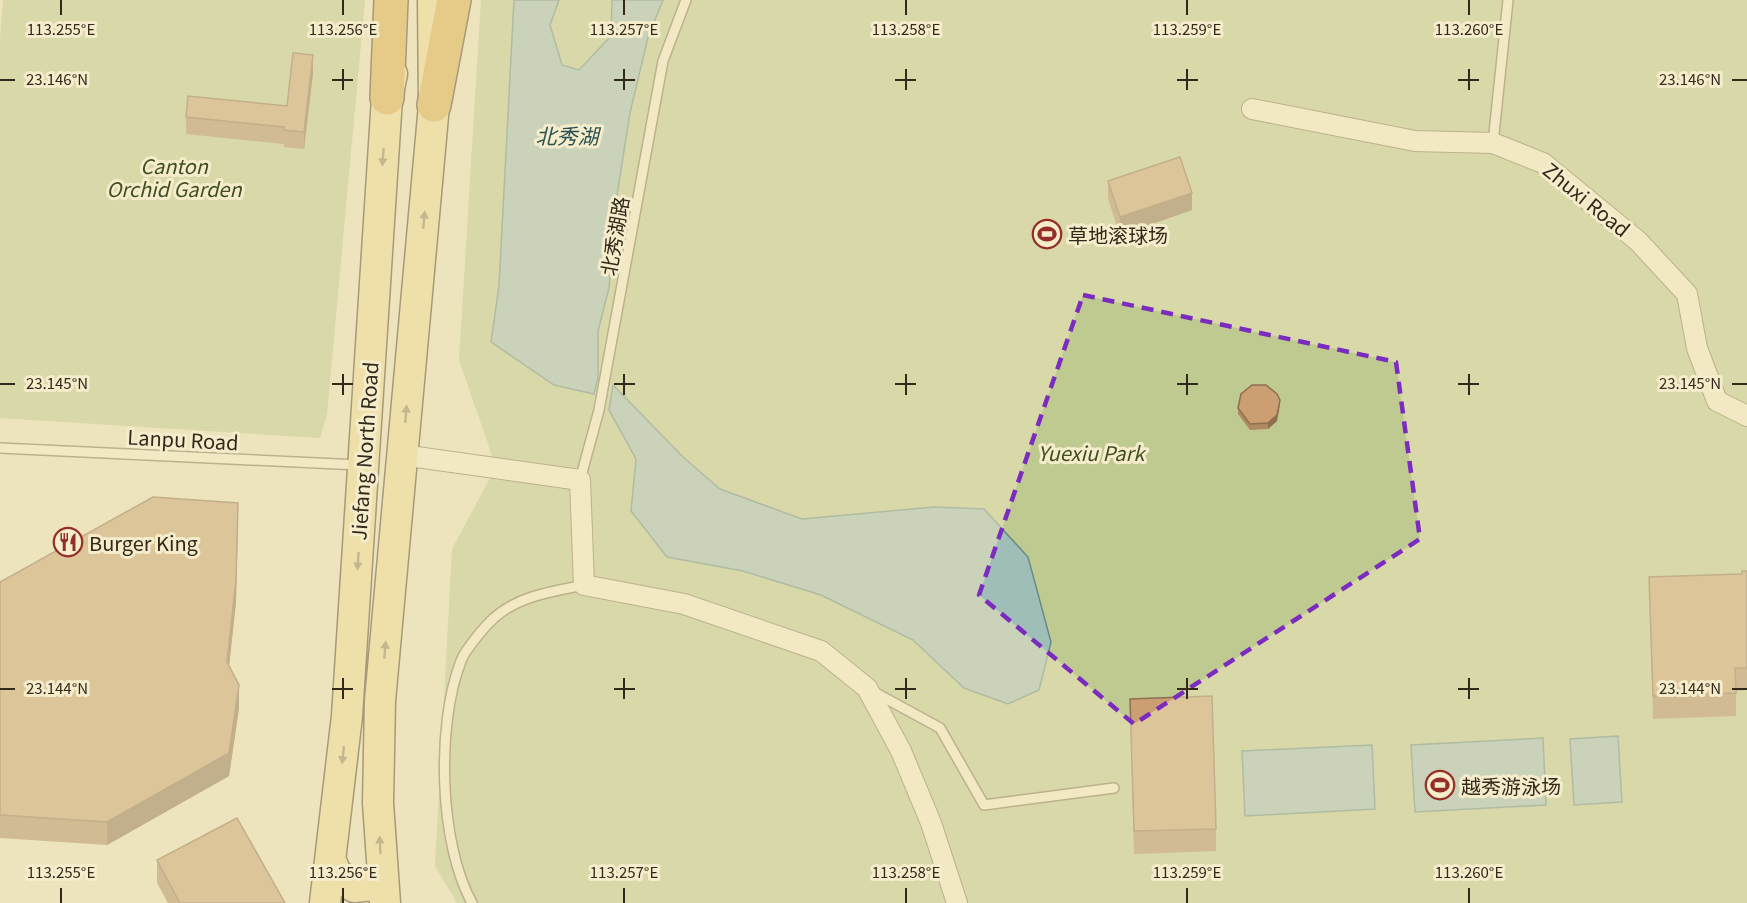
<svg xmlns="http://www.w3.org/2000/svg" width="1747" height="903" font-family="Georgia,'Noto Sans SC',serif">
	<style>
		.green { fill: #bfca91 }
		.water { fill: #a0beb8; stroke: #688b85; stroke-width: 1.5 }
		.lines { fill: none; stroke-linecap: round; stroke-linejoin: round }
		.lane-casing { stroke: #847356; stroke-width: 12 }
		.street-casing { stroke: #847356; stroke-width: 22 }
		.primary-casing { stroke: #51402b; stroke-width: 33 }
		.highway-casing { stroke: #51402b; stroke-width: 36 }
		.lane { stroke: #f8efcf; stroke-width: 9 }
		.street { stroke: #f8efcf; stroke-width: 20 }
		.primary { stroke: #f2dc93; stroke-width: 30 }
		.highway { stroke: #deaa4b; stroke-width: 33 }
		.wall { fill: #af8962 }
		.shaded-wall { fill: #8e6f50 }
		.building { fill: #cb9f72; stroke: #8e6f50; stroke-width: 1.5 }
		.oneway { fill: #928257 }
		.marked { fill: none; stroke: #7b2cbf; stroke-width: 4.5; stroke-dasharray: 12 8; stroke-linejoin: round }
		.ticks { fill: none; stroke: #33291b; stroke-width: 2 }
		.labels { text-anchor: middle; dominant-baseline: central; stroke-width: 6; stroke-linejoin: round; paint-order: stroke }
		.park-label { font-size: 20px; font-style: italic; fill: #405022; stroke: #f5eccc }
		.street-label { font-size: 20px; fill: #33291b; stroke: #f5eccc }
		.poi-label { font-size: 20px; fill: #33291b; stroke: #f5eccc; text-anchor: start }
		.water-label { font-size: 21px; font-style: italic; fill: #2a5253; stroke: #f5eccc }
		.ticks-label { font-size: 15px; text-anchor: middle; fill: #33291b; stroke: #f5eccc; stroke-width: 6; stroke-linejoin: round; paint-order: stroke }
	</style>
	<rect width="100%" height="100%" fill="#ede3bc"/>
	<path class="green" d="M3,0H365L327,414L320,438L0,418V39Z
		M481,0H1747V903H457L435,866L452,549L496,467L459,360Z"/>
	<path class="water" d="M514,0H559L550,25L562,65L579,70L611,36L612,0H663L648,37L630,113L615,208L609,288L598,331V377L594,394L554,385L491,342L499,286Z
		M613,385L683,457L720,489L802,519L934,507L984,509L1028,557L1051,642L1039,690L1008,704L964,688L913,640L821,595L743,571L667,557L631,511L636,459L609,410Z
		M1618,736L1622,802L1574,805L1570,739Z
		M1543,738L1546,805L1415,812L1411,745Z
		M1372,745L1375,809L1245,816L1242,751Z"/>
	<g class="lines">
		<g class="lane-casing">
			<path id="lane" d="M1493,143L1508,0
				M0,448L359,465
				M580,480L599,410L663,61L686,0
				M874,692L940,728L984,805L1114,788
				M472,903C439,843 436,725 461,661C464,651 486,625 494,618C518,596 554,591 584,585"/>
		</g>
		<g class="street-casing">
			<path id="street" d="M1252,109L1415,141L1493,143L1543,163L1638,241L1687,294L1697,348L1717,401L1747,416
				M402,455L580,480L584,585L684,604L821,651L867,688L901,751L931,823L957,903"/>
		</g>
		<g class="primary-casing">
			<path id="primary" d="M331,861L336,873L354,887L373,885L381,875
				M325,903L347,716L387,98L392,74
				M385,903L378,803L380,701L434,105L433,0"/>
		</g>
		<g class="highway-casing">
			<path id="highway" d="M387,98L391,0
				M434,105L454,0"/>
		</g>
		<use href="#lane" class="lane"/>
		<use href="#street" class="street"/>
		<use href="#primary" class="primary"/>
		<use href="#highway" class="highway"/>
	</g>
	<path class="wall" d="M313,73L304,149L284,147V144L186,134V117L287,106Z
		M1108,181L1192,210L1120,235L1108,199Z
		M1280,406L1277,421L1268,429L1250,430L1238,414V408Z
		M238,526L236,602L229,666L239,708L229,776L107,845L0,838V582Z
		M1747,571V690L1736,691V716L1653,719L1649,577L1742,574Z
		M1130,699L1216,829V851L1134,854Z
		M157,860L285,903H168L157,883Z"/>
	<path class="shaded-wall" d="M313,55V73L304,149V132Z
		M1192,193V210L1120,235V217Z
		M1280,400L1277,421L1268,429V423Z
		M238,503L236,602L227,684V662Z
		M239,685V708L229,776L107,845V822Z"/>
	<path class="building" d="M293,53L313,55L304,132L284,130V127L186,117L188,96L287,106Z
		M1180,157L1192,193L1120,217L1108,181Z
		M1252,385H1266L1277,394L1280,400L1277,415L1268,423L1250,424L1238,408L1241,394Z
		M153,497L238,503L236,580L227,662L239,685L229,753L107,822L0,815V582Z
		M1742,571H1747V668H1735L1736,693L1653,696L1649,577L1742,574Z
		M1212,696L1216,829L1134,831L1130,699Z
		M237,818L285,903H180L157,860Z"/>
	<defs><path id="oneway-solid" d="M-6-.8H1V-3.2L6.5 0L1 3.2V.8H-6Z" transform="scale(1.5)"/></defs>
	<g class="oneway">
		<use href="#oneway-solid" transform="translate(383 157) rotate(94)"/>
		<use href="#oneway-solid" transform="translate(424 220) rotate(-85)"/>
		<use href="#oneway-solid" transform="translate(406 414) rotate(-85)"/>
		<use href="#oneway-solid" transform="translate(358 561) rotate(94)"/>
		<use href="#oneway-solid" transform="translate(385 650) rotate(-85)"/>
		<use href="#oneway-solid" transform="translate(343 755) rotate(96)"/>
		<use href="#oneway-solid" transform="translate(380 845) rotate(-93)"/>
	</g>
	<path d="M0 0H1747V903H0ZM1083,295L1396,362L1420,539L1134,724L979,595Z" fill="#ede3bc" fill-opacity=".55" fill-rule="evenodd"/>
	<path class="marked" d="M1083,295L1396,362L1420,539L1134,724L979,595Z"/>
	<path class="ticks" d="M61,0V15M343,0V15M624,0V15M906,0V15M1187,0V15M1469,0V15M343,69V90M624,69V90M906,69V90M1187,69V90M1469,69V90M0,80H15M332,80H353M614,80H635M895,80H916M1177,80H1198M1458,80H1479M1732,80H1747M343,374V395M624,374V395M906,374V395M1187,374V395M1469,374V395M0,384H15M332,384H353M614,384H635M895,384H916M1177,384H1198M1458,384H1479M1732,384H1747M343,678V699M624,678V699M906,678V699M1187,678V699M1469,678V699M0,689H15M332,689H353M614,689H635M895,689H916M1177,689H1198M1458,689H1479M1732,689H1747M61,888V903M343,888V903M624,888V903M906,888V903M1187,888V903M1469,888V903"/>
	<defs>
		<g id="stadium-ring" transform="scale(1.5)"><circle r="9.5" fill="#f5eccc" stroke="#932f27" stroke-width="1.5"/><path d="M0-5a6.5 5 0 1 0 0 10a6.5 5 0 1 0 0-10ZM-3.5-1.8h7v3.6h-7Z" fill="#932f27"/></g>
		<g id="restaurant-ring" transform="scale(1.5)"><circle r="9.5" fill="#f5eccc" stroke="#932f27" stroke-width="1.5"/><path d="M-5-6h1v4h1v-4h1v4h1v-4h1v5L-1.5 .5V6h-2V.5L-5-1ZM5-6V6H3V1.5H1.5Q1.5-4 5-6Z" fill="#932f27"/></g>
	</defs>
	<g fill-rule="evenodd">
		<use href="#stadium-ring" x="1047" y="234"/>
		<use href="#restaurant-ring" x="68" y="542"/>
		<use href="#stadium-ring" x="1440" y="785"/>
	</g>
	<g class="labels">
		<g class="park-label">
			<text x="174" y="165">Canton<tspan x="174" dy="23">Orchid Garden</tspan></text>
			<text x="1091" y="452">Yuexiu Park</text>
		</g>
		<g class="street-label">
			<text transform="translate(1587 199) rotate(39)">Zhuxi Road</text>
			<text transform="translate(614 236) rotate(-80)">北秀湖路</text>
			<text transform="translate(183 439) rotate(3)">Lanpu Road</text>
			<text transform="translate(364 451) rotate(-86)">Jiefang North Road</text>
		</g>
		<g class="poi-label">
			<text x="1068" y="234">草地滚球场</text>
			<text x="89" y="542">Burger King</text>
			<text x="1461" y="785">越秀游泳场</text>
		</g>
		<g class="water-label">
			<text x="567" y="135">北秀湖</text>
		</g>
	</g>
	<g class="ticks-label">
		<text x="61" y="35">113.255°E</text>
		<text x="343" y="35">113.256°E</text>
		<text x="624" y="35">113.257°E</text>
		<text x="906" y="35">113.258°E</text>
		<text x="1187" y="35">113.259°E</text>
		<text x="1469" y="35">113.260°E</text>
		<text x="57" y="85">23.146°N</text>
		<text x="1690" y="85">23.146°N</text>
		<text x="57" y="389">23.145°N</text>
		<text x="1690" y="389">23.145°N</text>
		<text x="57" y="694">23.144°N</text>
		<text x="1690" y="694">23.144°N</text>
		<text x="61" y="878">113.255°E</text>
		<text x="343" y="878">113.256°E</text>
		<text x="624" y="878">113.257°E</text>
		<text x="906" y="878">113.258°E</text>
		<text x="1187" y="878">113.259°E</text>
		<text x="1469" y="878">113.260°E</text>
	</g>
</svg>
